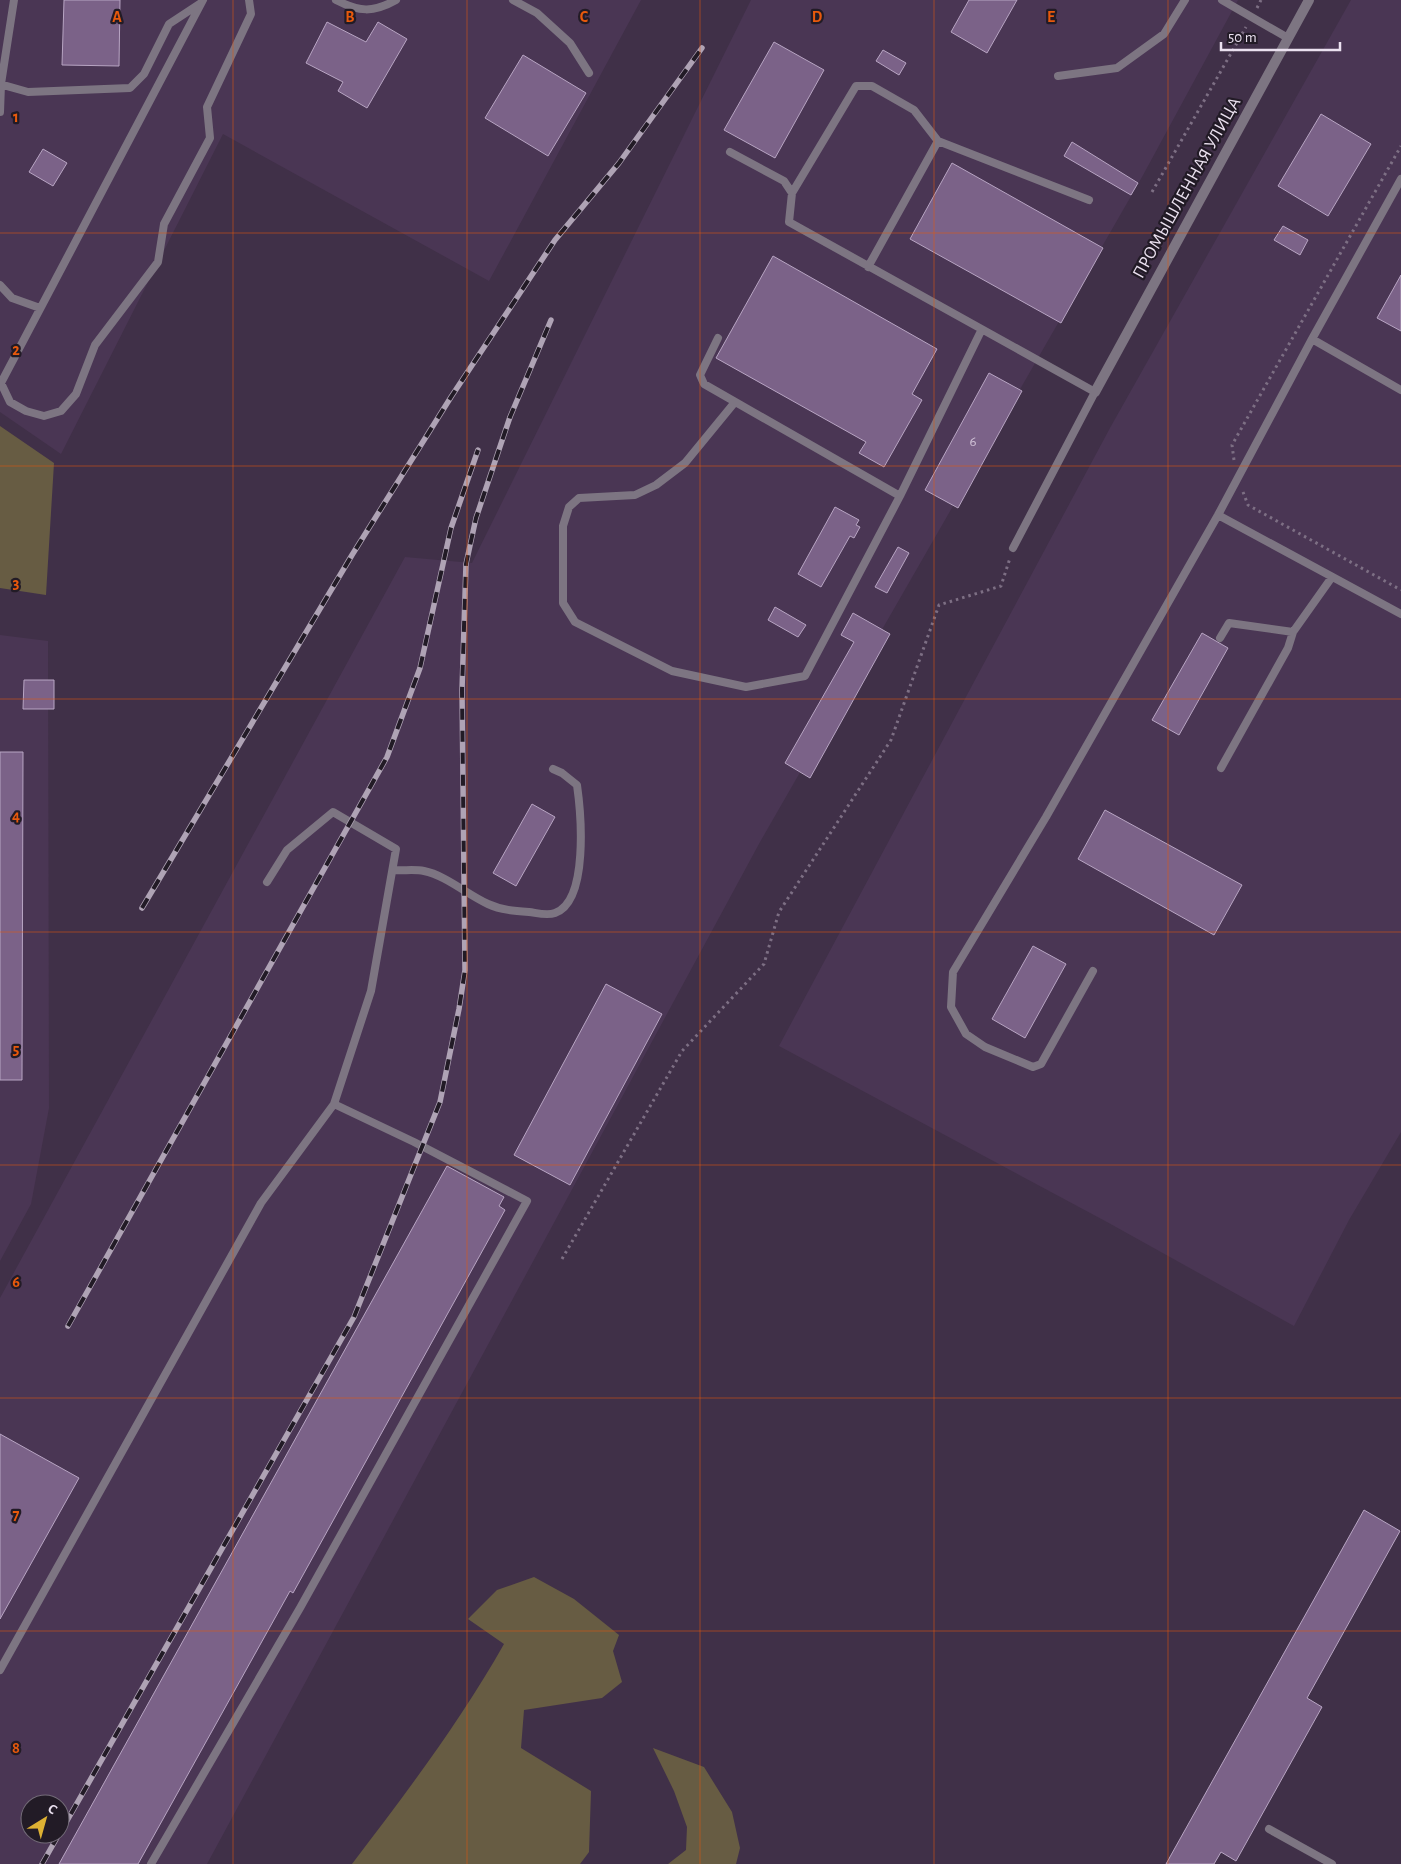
<svg xmlns="http://www.w3.org/2000/svg" width="1401" height="1864" font-family="'Alegreya Sans',sans-serif">
	<style>
		.built { fill: #4a3654; fill-rule: evenodd }
		.green { fill: #675c43 }
		.building { fill: #7b6288; stroke: #b8a5c3 }
		.lines { fill: none; stroke-linecap: round; stroke-linejoin: round }
		.path { stroke: #7d6f84; stroke-width: 3; stroke-dasharray: 2.5 4; stroke-linecap: butt }
		.service { stroke: #7d7582; stroke-width: 8 }
		.minor { stroke: #7d7582; stroke-width: 10 }
		.rail-casing { stroke: #afa3b5; stroke-width: 5.5 }
		.rail { stroke: #221b26; stroke-width: 4; stroke-dasharray: 11; stroke-linecap: butt }
		.grid { fill: none; stroke: #e8590c; stroke-width: 1; stroke-opacity: 0.55 }
		.labels { text-anchor: middle; dominant-baseline: central; stroke-width: 4.5; stroke-linejoin: round; paint-order: stroke }
		.number-label { font-size: 15px; fill: #cfc1d6 }
		.street-label { font-size: 18px; fill: #ebe1f0; stroke: #221b26 }
		.grid-label { font-size: 16px; text-anchor: middle; font-weight: bold; fill: #e8590c; stroke: #221b26; stroke-width: 4.5; stroke-linejoin: round; paint-order: stroke }
	</style>
	<rect width="100%" height="100%" fill="#403048"/>
	<path class="built" d="M0,0H641L489,281L223,134L61,454L0,412Z
		M751,0H1238L1142,177L760,842L207,1864H0V1298L405,557L472,563ZM30,1804H60V1834H30Z
		M1351,0H1401V1132L1349,1220L1294,1326L1107,1222L779,1046L1110,428Z
		M0,635L48,641L49,1108L31,1204L0,1261Z"/>
	<path class="green" d="M0,426L54,463L46,595L0,588Z
		M534,1577L574,1599L619,1635L613,1651L622,1682L602,1698L524,1710L521,1748L591,1791L589,1852L580,1864H352C406,1793 460,1722 504,1644L468,1619L497,1590Z
		M653,1748L704,1767L732,1812L740,1848L736,1864H668L686,1850L687,1827L674,1791Z"/>
	<path class="building" d="M64,0H120L119,66L62,65Z
		M969,0H1017L987,53L951,32Z
		M327,22L366,42L378,22L407,39L367,108L338,91L343,82L306,63Z
		M774,42L824,70L775,158L724,130Z
		M883,50L906,63L899,75L876,61Z
		M523,55L586,93L548,156L485,118Z
		M1321,114L1371,144L1328,216L1278,186Z
		M1072,142L1138,183L1131,195L1064,156Z
		M43,149L67,163L53,186L29,172Z
		M952,163L1103,248L1061,323L910,239Z
		M1283,226L1308,240L1300,255L1274,240Z
		M773,256L937,349L912,394L922,400L884,467L859,453L866,442L716,358Z
		M1401,275V331L1377,318Z
		M989,373L1022,391L958,508L925,490Z
		M835,507L859,520L856,525L860,527L854,538L850,536L821,587L798,574Z
		M898,547L909,553L887,593L875,587Z
		M775,607L806,625L798,637L768,620Z
		M853,613L890,634L810,778L785,763L854,642L841,635Z
		M1202,633L1228,648L1179,735L1152,720Z
		M24,680H54V709H23Z
		M0,752H23L22,1080H0Z
		M532,804L555,817L516,886L493,873Z
		M1105,810L1242,885L1214,935L1078,859Z
		M1033,946L1066,964L1025,1038L992,1019Z
		M606,984L662,1014L570,1185L514,1155Z
		M447,1166L504,1197L499,1206L505,1210L293,1593L290,1591L138,1864H59Z
		M0,1434L79,1478L0,1619Z
		M1364,1510L1400,1531L1307,1698L1322,1707L1236,1861L1221,1852L1214,1864H1166Z"/>
	<g class="lines">
		<path class="path" d="M1257,8L1261,0
			M1152,192L1246,27
			M1234,460L1232,445L1401,146
			M1243,492L1248,505L1401,590
			M562,1259L682,1051L764,964L779,912L891,740L939,605L1001,586L1010,558"/>
		<path class="service" d="M203,0L1,383L10,402L26,411L44,416L61,411L76,394L95,345L158,262L164,224L210,138L207,107L251,14L249,0
			M336,0C359,12 373,13 396,0
			M513,0L537,13L570,43L589,73
			M1222,0L1288,38
			M1058,76L1117,68L1164,34L1185,0
			M0,84L28,92L130,88L144,74L169,24L201,3
			M0,112L1,84L14,0
			M938,141L1089,200
			M730,152L784,181L792,193L789,222L1095,392L1013,548
			M792,193L856,86H872L914,110L938,141L868,267
			M0,285L12,298L40,308
			M718,338L700,375L704,384L900,496
			M1312,339L1401,390
			M735,402L685,463L656,485L635,495L579,498L569,507L563,526V603L575,622L672,671L746,687L805,676L900,496L981,331
			M1218,515L1401,614
			M1220,638L1229,623L1293,632
			M1221,768L1288,648L1293,632L1332,577
			M393,870C403,871 414,869 424,871C445,875 468,895 488,904C501,910 515,911 529,912C537,913 547,916 555,913C589,901 581,813 577,785L562,773L553,769
			M1093,971L1041,1064L1033,1067L985,1047L966,1034L951,1007L953,972L1046,817L1218,515L1312,339L1401,179
			M0,1670L261,1203L334,1104L371,991L396,849L333,812L287,850L267,882
			M1269,1829L1332,1864
			M151,1864L300,1608L527,1201L414,1142L334,1104"/>
		<path class="minor" d="M1095,392L1309,0"/>
		<g class="rail-casing">
			<path id="rail" d="M142,908L352,555L451,397L555,240L619,163L702,48
				M68,1326L387,757L420,668L451,528L478,450
				M60,1833L354,1317L440,1102L459,1009L465,970L462,690L466,564L476,518L510,417L551,320
				M42,1864L59,1834"/>
		</g>
		<use href="#rail" class="rail"/>
	</g>
	<path class="grid" d="M233,0V1864M467,0V1864M700,0V1864M934,0V1864M1168,0V1864M0,233H1401M0,466H1401M0,699H1401M0,932H1401M0,1165H1401M0,1398H1401M0,1631H1401"/>
	<g class="labels">
		<g class="number-label">
			<text x="973" y="441">6</text>
		</g>
		<g class="street-label">
			<text transform="translate(1187 188) rotate(-61)">ПРОМЫШЛЕННАЯ УЛИЦА</text>
		</g>
	</g>
	<g class="grid-label">
		<text x="117" y="22">A</text>
		<text x="350" y="22">B</text>
		<text x="584" y="22">C</text>
		<text x="817" y="22">D</text>
		<text x="1051" y="22">E</text>
		<text x="16" y="122">1</text>
		<text x="16" y="355">2</text>
		<text x="16" y="588">3</text>
		<text x="16" y="821">4</text>
		<text x="16" y="1054">5</text>
		<text x="16" y="1287">6</text>
		<text x="16" y="1520">7</text>
		<text x="16" y="1753">8</text>
	</g>
	<g transform="translate(45 1819) rotate(37)"><circle r="24" fill="#221b26" stroke="#726a77"/>
	<path d="M0-4L9 19L0 12L-9 19Z" fill="#deb133"/>
	<text y="-8" font-size="14" font-weight="bold" text-anchor="middle" fill="#ebe1f0">С</text>
	</g>
	<path d="M1221 42v8h119v-8" fill="none" stroke="#ebe1f0" stroke-width="2.5"/>
	<text x="1228" y="42" font-size="15" fill="#ebe1f0" stroke="#221b26" stroke-width="4" paint-order="stroke">50 m</text>
</svg>
